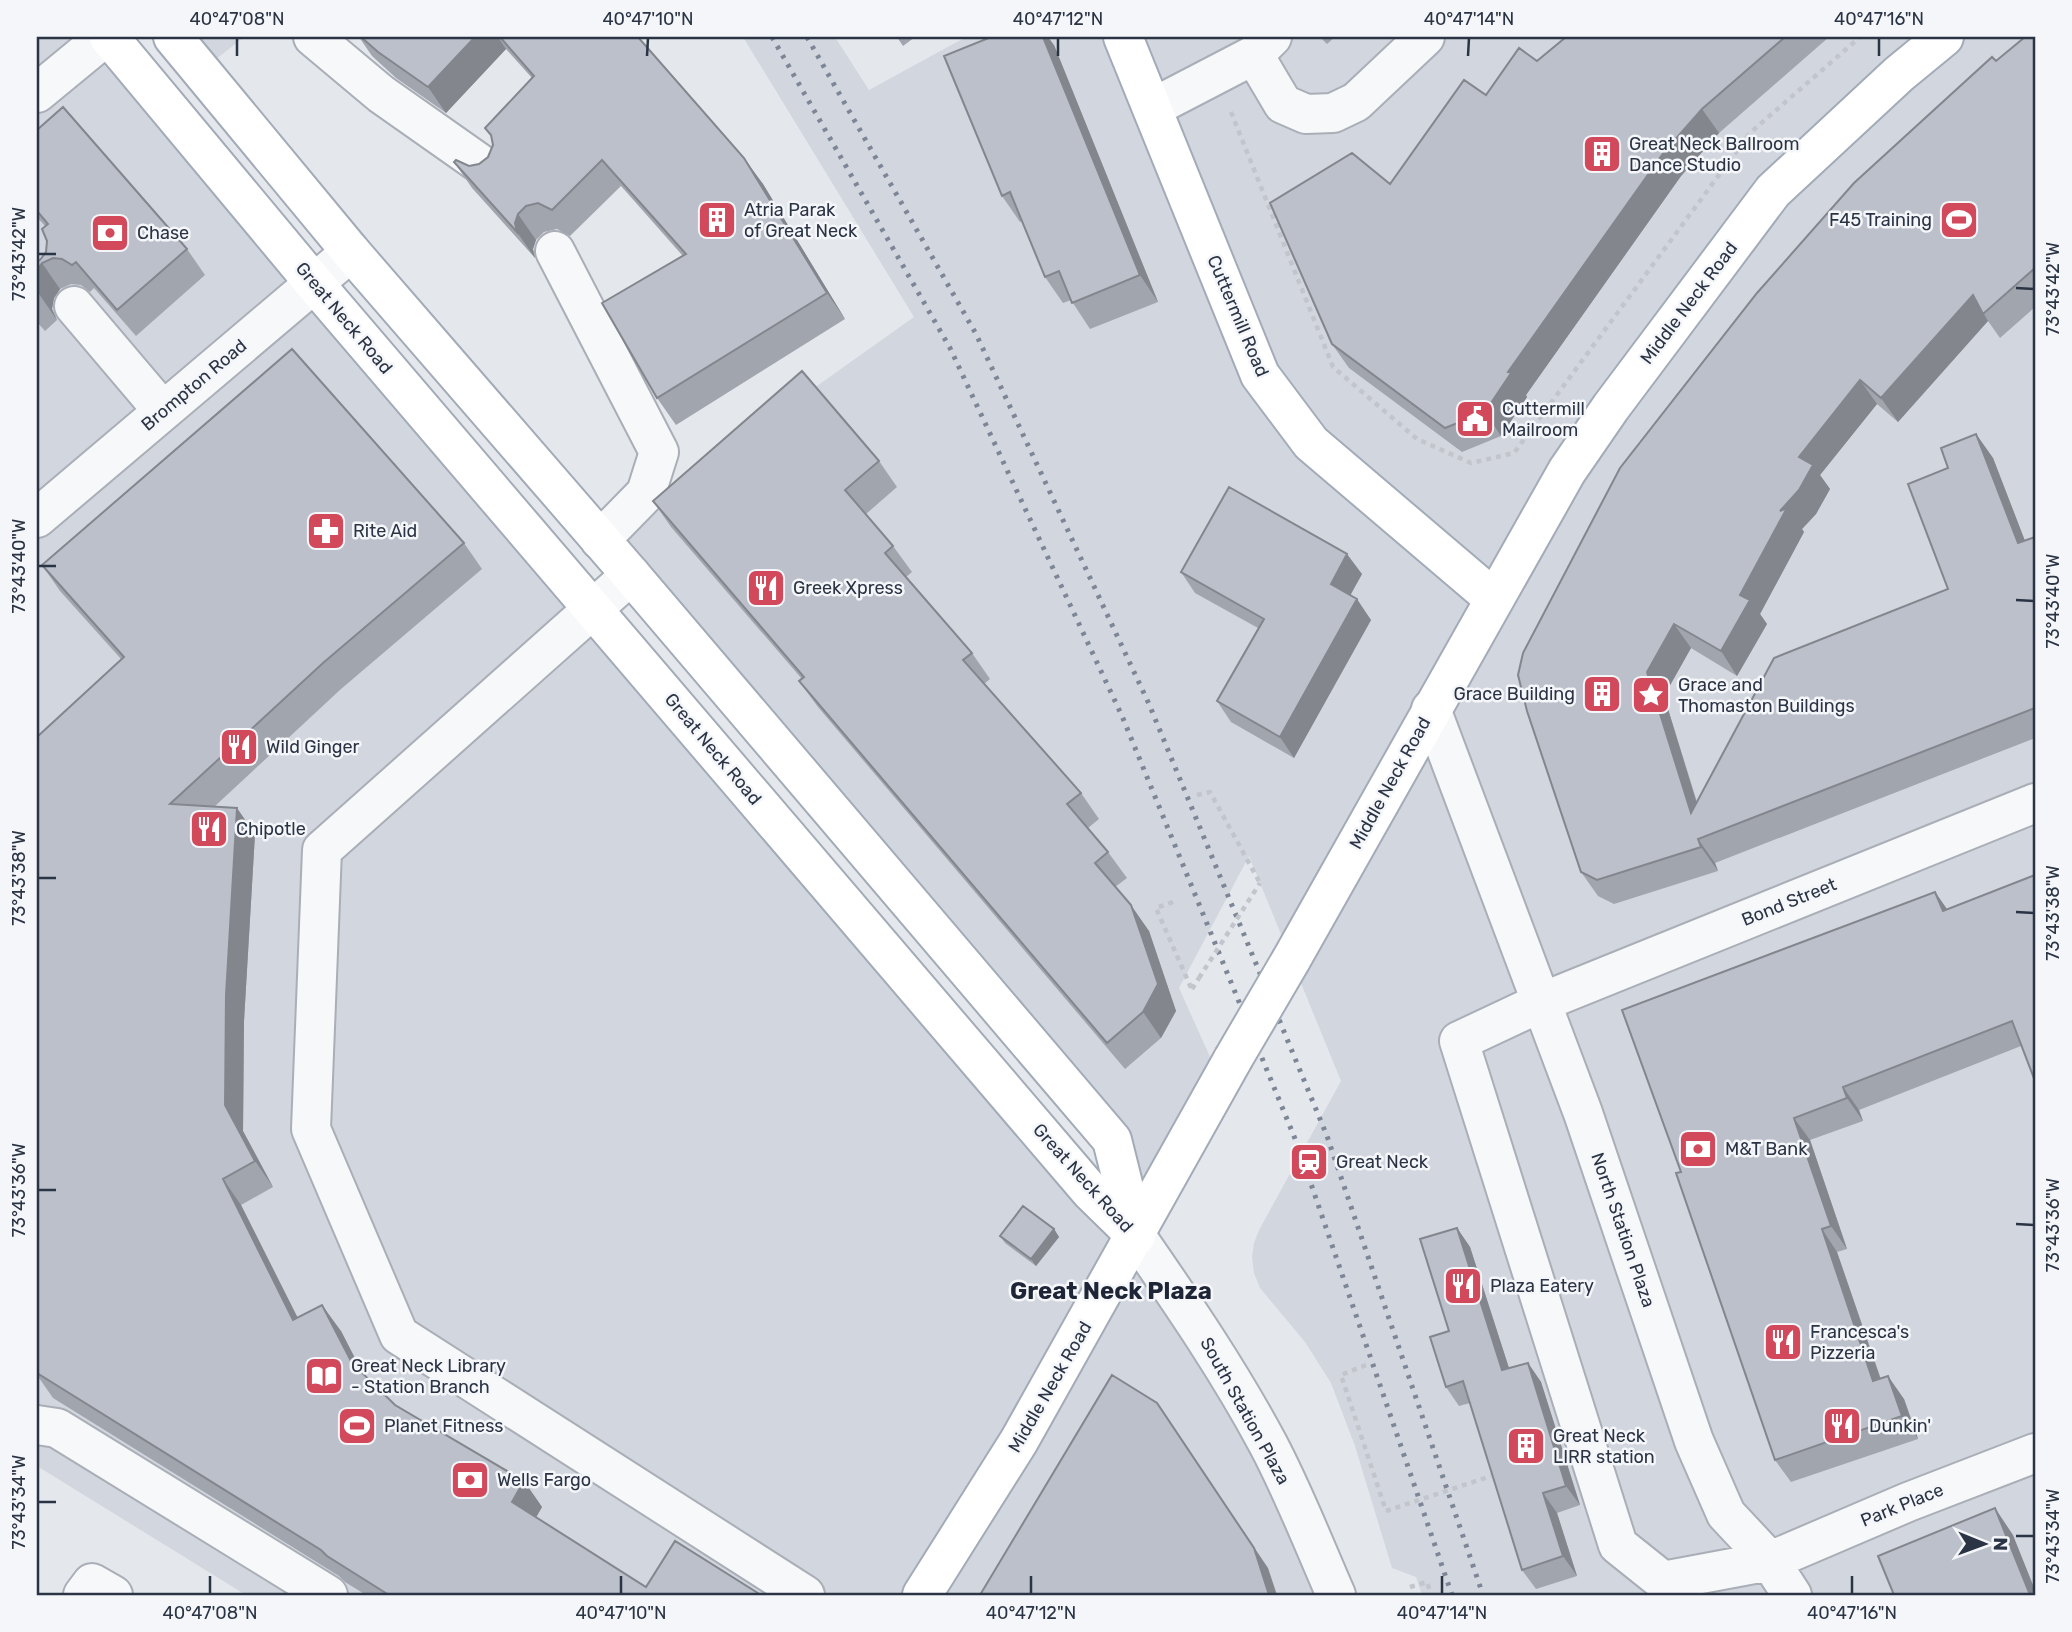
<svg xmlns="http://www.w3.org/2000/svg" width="2072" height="1632" font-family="Rubik,sans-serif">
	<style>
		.built { fill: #d2d6de }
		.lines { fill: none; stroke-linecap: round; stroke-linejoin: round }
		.minor-casing { stroke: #a9aeb7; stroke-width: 42 }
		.major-casing { stroke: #a3abb8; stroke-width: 42 }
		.path { stroke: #c2c5cb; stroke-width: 4.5; stroke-dasharray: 5 5; stroke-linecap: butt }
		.minor { stroke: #f7f8fa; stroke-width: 38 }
		.major { stroke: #fff; stroke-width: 38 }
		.rail { stroke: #7d8696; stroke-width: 5; stroke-dasharray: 3.5 7; stroke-linecap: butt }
		.major-bridge-casing { stroke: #a3abb8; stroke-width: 42; stroke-linecap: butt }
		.path-bridge { stroke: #c2c5cb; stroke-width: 4.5; stroke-dasharray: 5 5; stroke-linecap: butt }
		.major-bridge { stroke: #fff; stroke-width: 38 }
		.wall { fill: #a1a5ae }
		.shaded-wall { fill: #83868d }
		.building { fill: #bbc0ca; stroke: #83868d; stroke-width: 2 }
		.ticks { fill: none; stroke: #2b3445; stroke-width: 2.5 }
		.labels { text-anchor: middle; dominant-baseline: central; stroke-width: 5; stroke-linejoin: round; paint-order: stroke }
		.poi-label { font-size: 18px; fill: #2b3445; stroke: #f4f6f9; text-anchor: start }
		.street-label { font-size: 18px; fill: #2b3445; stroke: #f4f6f9 }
		.district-label { font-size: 24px; font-weight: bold; fill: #1d2536; stroke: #f4f6f9 }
		.neatline { fill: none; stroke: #2b3445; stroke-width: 2.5 }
		.ticks-label { font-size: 18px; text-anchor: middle; fill: #2b3445 }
	</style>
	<rect width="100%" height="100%" fill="#e4e7ec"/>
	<path class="built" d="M37,37H109L1135,1235L1112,1140L600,540L914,317L743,37H835L869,90L966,37H2035V1595H1422L1416,1577L1392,1568L1355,1446L1331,1383L1305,1342L1260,1288L1254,1273L1252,1257L1254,1243L1259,1230L1341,1081L1249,856L1179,988L1220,1079L1136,1236L1336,1595H246L37,1466Z
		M173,37H244L201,71Z"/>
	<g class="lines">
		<g class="minor-casing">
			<path id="minor" d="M313,37L381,94L489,170
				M1254,55L1283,104L1306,114L1333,113L1356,102L1425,37
				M37,93L105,37
				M1152,108L1254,55L1272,37
				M555,251L659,452L646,493L600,540
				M74,306L163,411
				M37,518L351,252
				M631,575L322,850L311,1129L399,1335L805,1595
				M1431,709L1583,1113L1694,1441L1726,1514L1770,1561L1792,1595
				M2035,803L1542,1002L1459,1041L1618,1545L1663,1581L1770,1561L1908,1502L2035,1453
				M1136,1236C1183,1304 1229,1371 1268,1444C1294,1493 1314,1545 1336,1595
				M37,1425L57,1428L328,1595
				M83,1595L92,1583L113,1595"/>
		</g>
		<g class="major-casing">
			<path id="major" d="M109,37L314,283L1091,1192L1136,1236
				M173,37L351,252L631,575L1112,1140L1136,1236
				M1123,37L1260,375L1311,443L1493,598
				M1291,960L1567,471L1611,407L1773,191L1899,74L1944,37
				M922,1595L1019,1441L1233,1059"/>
		</g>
		<path class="path" d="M1231,112L1333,367L1417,439L1471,463L1514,453L1750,133L1860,37
			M1197,795L1210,792L1260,883
			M1173,902L1156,908L1192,990
			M1192,989L1199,978
			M1366,1365L1341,1375L1386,1511
			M1410,1587L1427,1582L1431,1595"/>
		<use href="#minor" class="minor"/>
		<use href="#major" class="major"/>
		<path class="rail" d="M772,37L950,348L1122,716L1298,1146L1452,1595
			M807,37L976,334L1149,704L1327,1136L1483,1595"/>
		<g class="major-bridge-casing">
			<path id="major-bridge" d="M1233,1059L1291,960"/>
		</g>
		<path class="path-bridge" d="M1199,978L1260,883
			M1386,1511L1491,1476"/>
		<use href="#major-bridge" class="major-bridge"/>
	</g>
	<path class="wall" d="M359,37H638L763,184L845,319L676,425L657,398L682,255L621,186L570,236L557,229L544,232L536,240L533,249L535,258L472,188L454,162L469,166L479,164L488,157L493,145L491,136L532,78L506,49L446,113L396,78L372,56Z
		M897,37H915L903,46Z
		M1320,37H1335L1327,44Z
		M1566,37H1829L1719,133L1681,176L1526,395L1527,397L1501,436L1462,452L1349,368L1332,344L1390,184L1486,95L1537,61Z
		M2035,37V307L2000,338L1988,321L1898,422L1877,404L1820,475L1830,489L1816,514L1802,529L1804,532L1760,614L1767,624L1737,676L1691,648L1664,696L1697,802L1948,589V468L1976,434L1993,458L2025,541L2035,537V738L1715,863L1718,871L1614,904L1598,896L1581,872L1527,711Z
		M1054,45L1158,302L1090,329L1071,300L1063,303L1045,277L1022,221L1020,222L1002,196Z
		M37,130L187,249L205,275L136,336L94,288L90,292L81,285L71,284L60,289L54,298L52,309L57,320L45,331L37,322V261L40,260L46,252L47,241L45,226L37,217Z
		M879,461L897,487L866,514L893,546L912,572L906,577L972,653L990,679L984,684L1081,793L1099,819L1088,828L1108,852L1127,878L1115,887L1149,931L1176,1011L1161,1038L1125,1069L818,707L799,681L802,679L671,527L653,501Z
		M464,543L482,569L341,689L214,807L255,834L244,1021L243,1131L273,1187L241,1205L297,1318L341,1331L362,1373L395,1405L524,1481L542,1507L536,1517L646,1587L761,1595H366L345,1582L339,1576L53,1398L37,1375V737L121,659L60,591L42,565Z
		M1181,572L1362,574L1350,595L1371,620L1294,758L1231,722L1217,701L1258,628L1195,593Z
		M2035,875L2021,1046L1859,1110L1863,1121L1810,1140L1847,1249L1837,1252L1881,1379L1904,1399L1918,1439L1791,1482L1775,1460L1681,1172L1935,892L1947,909Z
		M1457,1228L1470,1247L1509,1368L1528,1363L1541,1382L1580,1505L1557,1513L1577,1576L1536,1589L1522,1570L1470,1403L1459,1406L1446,1387Z
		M1054,1229L1059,1237L1036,1266L1005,1243L1000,1236Z"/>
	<path class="shaded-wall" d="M475,37H498L506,49L446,113L428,87Z
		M1043,37H1048L1054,45L1158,302L1140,275Z
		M1702,109L1719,133L1681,176L1526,395L1527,397L1501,436L1485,412L1508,372L1664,152Z
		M744,158L763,184L845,319L827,293Z
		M518,214L536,240L533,249L535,258L517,232L515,223Z
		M42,263L60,289L54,298L52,309L57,320L39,294L37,289V270Z
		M1973,295L1988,321L1898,422L1881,398Z
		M1860,380L1877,404L1820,475L1830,489L1816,514L1802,529L1804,532L1760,614L1767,624L1737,676L1721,651L1740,595L1780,511L1799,457Z
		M1976,434L1993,458L2035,567L2018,543Z
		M1347,554L1362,574L1345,605L1331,584Z
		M1357,599L1371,620L1294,758L1280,737Z
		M1674,624L1691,648L1664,696L1707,837L1691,813L1647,672Z
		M237,808L255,834L244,1021L243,1131L273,1187L255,1161L225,1105L226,995Z
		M1698,839L1715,863L1718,871L1701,847Z
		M1935,892L1951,915L1943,911Z
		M1131,905L1149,931L1176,1011L1161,1038L1143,1012Z
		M1843,1087L1859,1110L1863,1121L1847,1098Z
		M1794,1118L1810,1140L1847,1249L1831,1226Z
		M223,1179L241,1205L312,1346L293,1320Z
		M1457,1228L1470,1247L1516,1390L1502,1370Z
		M1054,1229L1059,1237L1036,1266L1031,1259Z
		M1822,1229L1837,1252L1889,1404L1873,1381Z
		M322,1305L341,1331L371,1389L352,1363Z
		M1528,1363L1541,1382L1580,1505L1566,1486Z
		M1888,1376L1904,1399L1918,1439L1902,1416Z
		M1157,1403L1268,1568L1277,1595H1269Z
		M524,1481L542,1507L530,1528L512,1502Z
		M1543,1493L1557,1513L1577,1576L1563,1556Z
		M1995,1508L2013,1535L2035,1590V1595H2030Z"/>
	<path class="building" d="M361,37H475L428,87L378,52Z
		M500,37H638L744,158L827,293L657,398L602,303L686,254L602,160L552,210L538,203L526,206L518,214L515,223L517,232L454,162L456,160L469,166L479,164L488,157L493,145L491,135L485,128L534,76Z
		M991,37H1043L1140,275L1072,303L1059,271L1045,277L1010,192L1002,196L944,56Z
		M1566,37H1785L1702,109L1664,152L1508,372L1511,373L1485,412L1445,428L1332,344L1270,203L1352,153L1390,184L1464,80L1486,95L1519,48L1537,61Z
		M2025,37H2035V268L1983,314L1973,295L1881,398L1860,380L1799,457L1813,465L1799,490L1780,511L1787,508L1740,595L1750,600L1721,651L1674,624L1647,672L1691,813L1774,658L1948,589L1908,484L1948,468L1941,448L1976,434L2018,543L2035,537V708L1698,839L1701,847L1597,880L1581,872L1527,711L1518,675L1523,653L1620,468L1757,293L1854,183L1992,57L1996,61Z
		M63,107L187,249L117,310L76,262L72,265L62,259L53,258L42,263L37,270V261L40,260L46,252L47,241L42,229L48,224L37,211V130Z
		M292,349L464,543L323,663L170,804L237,808L226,995L225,1105L255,1161L223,1179L293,1320L322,1305L352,1363L395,1405L524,1481L512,1502L646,1587L675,1541L761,1595H389L327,1556L321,1550L37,1373V737L124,657L42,565Z
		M802,371L879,461L845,490L893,546L885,553L972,653L963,660L1081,793L1067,804L1108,852L1095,863L1131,905L1158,984L1143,1012L1107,1043L799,681L804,677L653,501Z
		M1229,487L1347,554L1331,584L1357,599L1280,737L1217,701L1264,619L1181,572Z
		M2035,875V1081L2012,1021L1843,1087L1847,1098L1794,1118L1831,1226L1822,1229L1873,1381L1888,1376L1902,1416L1775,1460L1676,1173L1681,1172L1622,1010L1935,892L1943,911Z
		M1023,1206L1054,1229L1031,1259L1000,1236Z
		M1457,1228L1502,1370L1528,1363L1566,1486L1543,1493L1563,1556L1522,1570L1463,1381L1446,1387L1430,1337L1449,1331L1420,1239Z
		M1112,1375L1157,1403L1254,1548L1269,1595H980Z
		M1995,1508L2030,1595H1894L1878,1556Z"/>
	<path class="ticks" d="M237,56V38M647,56L648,38M1058,56V38M1468,56L1469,38M1879,56V38M38,254H56M2016,288L2034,289M38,566H56M2016,600L2034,601M38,878H56M2016,912L2034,913M38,1190H56M2016,1224L2034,1225M38,1502H56M2016,1536H2034M210,1594V1576M621,1594V1576M1031,1594V1576M1442,1594V1576M1852,1594V1576"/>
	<defs>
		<g id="building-square" transform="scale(2.0125)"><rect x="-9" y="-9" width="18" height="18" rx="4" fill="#d1495b" stroke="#f4f6f9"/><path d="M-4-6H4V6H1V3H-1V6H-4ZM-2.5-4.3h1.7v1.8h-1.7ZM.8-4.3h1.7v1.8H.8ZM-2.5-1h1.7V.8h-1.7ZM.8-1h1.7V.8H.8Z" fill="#fff"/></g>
		<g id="stadium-square" transform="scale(2.0125)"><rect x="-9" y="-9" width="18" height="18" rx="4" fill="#d1495b" stroke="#f4f6f9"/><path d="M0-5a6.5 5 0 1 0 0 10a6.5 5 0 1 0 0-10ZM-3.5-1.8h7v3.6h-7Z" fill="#fff"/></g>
		<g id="bank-square" transform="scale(2.0125)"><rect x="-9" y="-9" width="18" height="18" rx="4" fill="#d1495b" stroke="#f4f6f9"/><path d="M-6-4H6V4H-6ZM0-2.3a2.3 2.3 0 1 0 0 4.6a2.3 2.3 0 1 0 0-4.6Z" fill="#fff"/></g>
		<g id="civic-square" transform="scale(2.0125)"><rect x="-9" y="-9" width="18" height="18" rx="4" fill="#d1495b" stroke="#f4f6f9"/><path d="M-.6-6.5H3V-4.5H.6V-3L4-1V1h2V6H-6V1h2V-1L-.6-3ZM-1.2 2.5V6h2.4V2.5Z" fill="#fff"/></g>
		<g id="pharmacy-square" transform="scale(2.0125)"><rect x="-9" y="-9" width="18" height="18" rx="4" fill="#d1495b" stroke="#f4f6f9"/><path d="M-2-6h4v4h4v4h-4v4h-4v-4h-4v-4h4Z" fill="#fff"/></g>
		<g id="restaurant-square" transform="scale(2.0125)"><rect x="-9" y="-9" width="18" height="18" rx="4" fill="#d1495b" stroke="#f4f6f9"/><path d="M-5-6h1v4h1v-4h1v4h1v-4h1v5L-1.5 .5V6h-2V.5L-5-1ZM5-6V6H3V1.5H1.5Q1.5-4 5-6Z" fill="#fff"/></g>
		<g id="sight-square" transform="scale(2.0125)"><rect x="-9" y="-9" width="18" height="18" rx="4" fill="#d1495b" stroke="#f4f6f9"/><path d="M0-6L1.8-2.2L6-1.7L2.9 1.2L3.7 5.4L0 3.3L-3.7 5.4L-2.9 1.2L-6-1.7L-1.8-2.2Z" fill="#fff"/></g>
		<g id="station-square" transform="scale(2.0125)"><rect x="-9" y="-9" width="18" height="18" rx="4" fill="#d1495b" stroke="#f4f6f9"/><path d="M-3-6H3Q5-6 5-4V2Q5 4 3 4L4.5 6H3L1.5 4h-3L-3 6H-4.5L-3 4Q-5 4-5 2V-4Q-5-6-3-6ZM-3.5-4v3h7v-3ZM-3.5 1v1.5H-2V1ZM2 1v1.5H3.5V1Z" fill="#fff"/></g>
		<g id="library-square" transform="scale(2.0125)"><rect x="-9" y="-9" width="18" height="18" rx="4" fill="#d1495b" stroke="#f4f6f9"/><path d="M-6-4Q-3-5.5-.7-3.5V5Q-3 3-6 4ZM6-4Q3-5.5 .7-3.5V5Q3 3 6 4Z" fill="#fff"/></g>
	</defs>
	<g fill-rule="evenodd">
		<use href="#building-square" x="1602" y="154"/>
		<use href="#building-square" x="717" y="220"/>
		<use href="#stadium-square" x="1959" y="220"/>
		<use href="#bank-square" x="110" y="233"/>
		<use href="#civic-square" x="1475" y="419"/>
		<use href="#pharmacy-square" x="326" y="531"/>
		<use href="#restaurant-square" x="766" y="588"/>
		<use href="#building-square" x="1602" y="694"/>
		<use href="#sight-square" x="1651" y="695"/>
		<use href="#restaurant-square" x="239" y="747"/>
		<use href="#restaurant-square" x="209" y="829"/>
		<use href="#bank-square" x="1698" y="1149"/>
		<use href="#station-square" x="1309" y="1162"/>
		<use href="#restaurant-square" x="1463" y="1286"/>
		<use href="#restaurant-square" x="1783" y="1342"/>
		<use href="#library-square" x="324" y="1376"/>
		<use href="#stadium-square" x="357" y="1426"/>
		<use href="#restaurant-square" x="1842" y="1426"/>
		<use href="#building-square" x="1526" y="1446"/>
		<use href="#bank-square" x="470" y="1480"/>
	</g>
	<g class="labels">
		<g class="poi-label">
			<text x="1629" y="144">Great Neck Ballroom<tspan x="1629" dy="21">Dance Studio</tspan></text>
			<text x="744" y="210">Atria Parak<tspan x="744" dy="21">of Great Neck</tspan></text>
			<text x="1932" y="220" text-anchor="end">F45 Training</text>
			<text x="137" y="233">Chase</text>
			<text x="1502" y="409">Cuttermill<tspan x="1502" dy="21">Mailroom</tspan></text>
			<text x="353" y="531">Rite Aid</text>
			<text x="793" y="588">Greek Xpress</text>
			<text x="1678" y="685">Grace and<tspan x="1678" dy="21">Thomaston Buildings</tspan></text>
			<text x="1575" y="694" text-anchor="end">Grace Building</text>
			<text x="266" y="747">Wild Ginger</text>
			<text x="236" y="829">Chipotle</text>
			<text x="1725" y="1149">M&amp;T Bank</text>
			<text x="1336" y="1162">Great Neck</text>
			<text x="1490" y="1286">Plaza Eatery</text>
			<text x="1810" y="1332">Francesca's<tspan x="1810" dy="21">Pizzeria</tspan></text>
			<text x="351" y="1366">Great Neck Library<tspan x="351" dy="21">- Station Branch</tspan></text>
			<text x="384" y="1426">Planet Fitness</text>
			<text x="1869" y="1426">Dunkin'</text>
			<text x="1553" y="1436">Great Neck<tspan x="1553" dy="21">LIRR station</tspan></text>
			<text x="497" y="1480">Wells Fargo</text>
		</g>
		<g class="street-label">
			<text transform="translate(1689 303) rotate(-53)">Middle Neck Road</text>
			<text transform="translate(1238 316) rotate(67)">Cuttermill Road</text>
			<text transform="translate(344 318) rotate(50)">Great Neck Road</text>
			<text transform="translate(194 385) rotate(-40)">Brompton Road</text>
			<text transform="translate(713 749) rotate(50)">Great Neck Road</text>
			<text transform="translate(1390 783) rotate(-61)">Middle Neck Road</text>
			<text transform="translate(1789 902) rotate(-22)">Bond Street</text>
			<text transform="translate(1083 1178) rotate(48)">Great Neck Road</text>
			<text transform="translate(1623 1230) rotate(71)">North Station Plaza</text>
			<text transform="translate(1050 1387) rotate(-60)">Middle Neck Road</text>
			<text transform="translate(1245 1411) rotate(61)">South Station Plaza</text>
			<text transform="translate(1902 1505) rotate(-22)">Park Place</text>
		</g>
		<g class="district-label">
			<text x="1111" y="1291">Great Neck Plaza</text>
		</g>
	</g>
	<rect width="2072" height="1632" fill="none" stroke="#f4f6f9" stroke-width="77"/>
	<g transform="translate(1984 1544) rotate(91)" stroke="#f4f6f9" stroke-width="5" paint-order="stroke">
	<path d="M0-5L12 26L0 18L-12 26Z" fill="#2b3445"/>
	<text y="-10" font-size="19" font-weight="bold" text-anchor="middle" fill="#2b3445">N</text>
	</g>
	<rect x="38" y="38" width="1996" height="1556" class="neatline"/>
	<g class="ticks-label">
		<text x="237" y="25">40°47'08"N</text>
		<text x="648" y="25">40°47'10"N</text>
		<text x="1058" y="25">40°47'12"N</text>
		<text x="1469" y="25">40°47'14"N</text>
		<text x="1879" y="25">40°47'16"N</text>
		<text transform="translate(19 254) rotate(-90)" y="6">73°43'42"W</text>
		<text transform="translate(2053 289) rotate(-90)" y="6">73°43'42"W</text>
		<text transform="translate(19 566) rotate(-90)" y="6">73°43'40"W</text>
		<text transform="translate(2053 601) rotate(-90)" y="6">73°43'40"W</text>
		<text transform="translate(19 878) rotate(-90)" y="6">73°43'38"W</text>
		<text transform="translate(2053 913) rotate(-90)" y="6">73°43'38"W</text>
		<text transform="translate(19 1190) rotate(-90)" y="6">73°43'36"W</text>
		<text transform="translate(2053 1225) rotate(-90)" y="6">73°43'36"W</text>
		<text transform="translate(19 1502) rotate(-90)" y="6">73°43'34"W</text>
		<text transform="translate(2053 1536) rotate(-90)" y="6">73°43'34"W</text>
		<text x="210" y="1619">40°47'08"N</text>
		<text x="621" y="1619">40°47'10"N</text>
		<text x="1031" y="1619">40°47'12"N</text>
		<text x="1442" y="1619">40°47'14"N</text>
		<text x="1852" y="1619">40°47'16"N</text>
	</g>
</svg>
